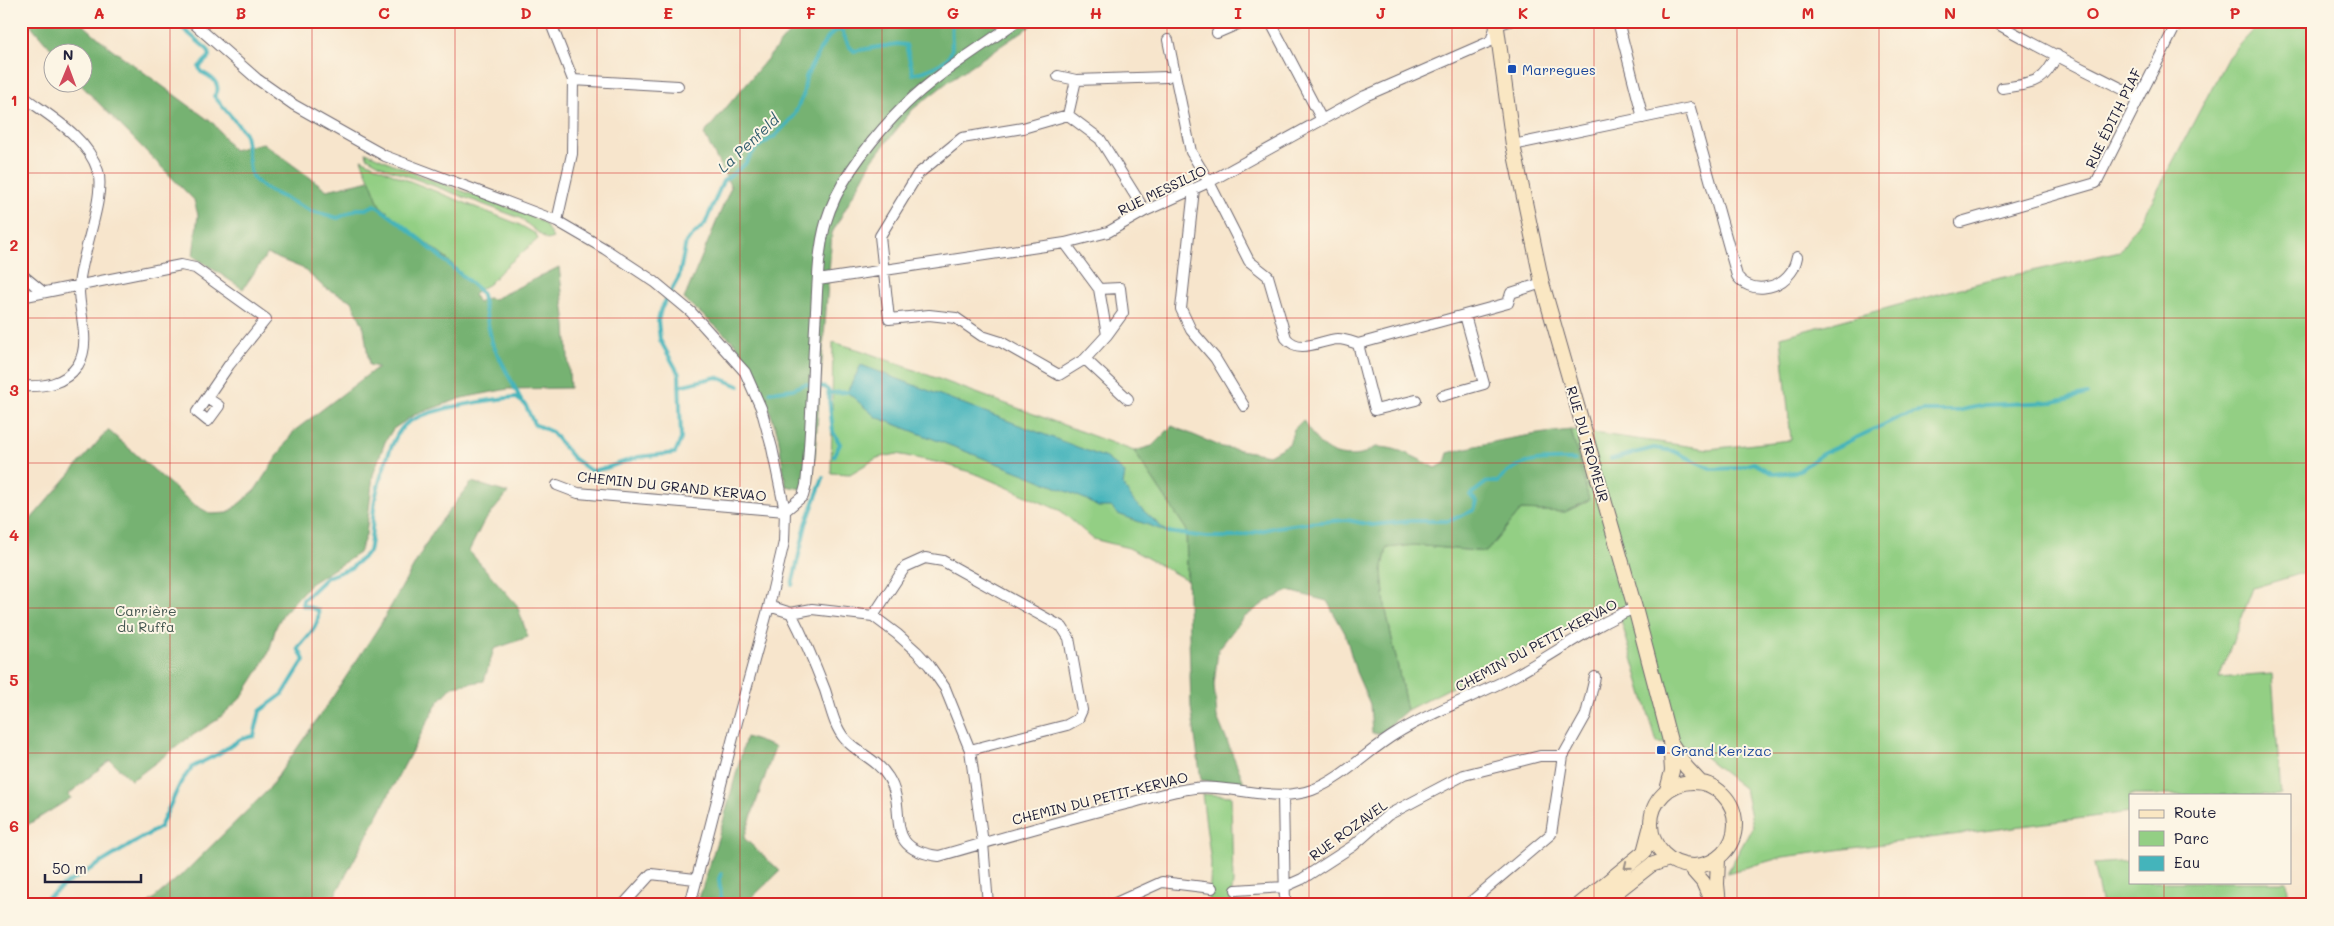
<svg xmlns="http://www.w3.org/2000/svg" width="2334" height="926" font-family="Mali,sans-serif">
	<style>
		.green { fill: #93cf84; stroke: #5a7860 }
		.forest { fill: #76b272; stroke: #4c6a56 }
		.water { fill: #44b4bb; stroke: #336b7b }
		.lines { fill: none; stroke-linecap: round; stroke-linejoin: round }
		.stream { stroke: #44b4bb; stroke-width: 4 }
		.street-casing { stroke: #6d666e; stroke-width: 12 }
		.secondary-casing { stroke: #6d666e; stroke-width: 16 }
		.street { stroke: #fff; stroke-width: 10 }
		.secondary { stroke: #fae7c3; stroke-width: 14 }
		.oneway { stroke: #998e86 }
		.grid { fill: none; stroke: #d62828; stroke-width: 1; stroke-opacity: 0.55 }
		.transit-dot { fill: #1a4fb4; stroke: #fcf5e5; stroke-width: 2 }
		.labels { text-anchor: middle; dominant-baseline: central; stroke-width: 4; stroke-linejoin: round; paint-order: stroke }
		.transit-label { font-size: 14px; fill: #164399; stroke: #fcf5e5; text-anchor: start }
		.street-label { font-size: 14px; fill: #22223b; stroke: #fcf5e5 }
		.park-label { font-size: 14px; fill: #445651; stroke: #fcf5e5 }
		.water-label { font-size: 15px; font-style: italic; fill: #305c6e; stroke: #fcf5e5 }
		.neatline { fill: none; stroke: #d62828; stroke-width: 2 }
		.grid-label { font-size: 16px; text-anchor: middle; font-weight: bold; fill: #d62828 }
	</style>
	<rect width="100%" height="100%" fill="#fcf5e5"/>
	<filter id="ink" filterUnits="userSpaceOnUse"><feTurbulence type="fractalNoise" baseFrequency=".02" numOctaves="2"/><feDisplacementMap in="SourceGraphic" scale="10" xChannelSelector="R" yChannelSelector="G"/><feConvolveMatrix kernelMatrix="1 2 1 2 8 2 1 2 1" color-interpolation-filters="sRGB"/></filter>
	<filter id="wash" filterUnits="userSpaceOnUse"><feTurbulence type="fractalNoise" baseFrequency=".0096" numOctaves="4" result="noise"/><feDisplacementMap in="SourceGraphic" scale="20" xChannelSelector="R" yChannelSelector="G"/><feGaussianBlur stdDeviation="1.12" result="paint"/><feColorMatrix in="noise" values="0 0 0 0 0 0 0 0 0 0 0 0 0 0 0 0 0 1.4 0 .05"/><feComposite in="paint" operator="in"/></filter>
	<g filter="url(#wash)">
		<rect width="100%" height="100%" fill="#f7e5cc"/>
		<path class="green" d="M2261,21H2313V570L2253,588L2219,678L2272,674L2281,795H2130V812L1783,857L1727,873L1753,826L1745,789L1691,746L1657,743L1616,603L1407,710L1385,606L1382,571L1387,548L1414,545L1486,552L1521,510L1565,512L1589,501L1571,430L1709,449L1791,440L1781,337L1979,283L2120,251L2151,203L2228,57Z
			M366,152L418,175L526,214L544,223L553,238L547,240L520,218L386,168L367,157Z
			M361,159L402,178L518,224L536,234L538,239L504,268L489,284L478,290L449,261L380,206Z
			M833,342L860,350L1134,451L1186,529L1187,580L1129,548L1093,539L1061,511L979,475L945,464L897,454L877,458L850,474L831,473Z
			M1202,794L1231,796L1233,883L1230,905H1209L1211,863Z
			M2130,861V882H2287L2289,905H2102L2093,864Z"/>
		<path class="forest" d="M27,21H79L108,46L214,124L233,150L263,143L327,190L370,180L380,206L449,261L478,290L474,295L478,303L487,298L494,299L559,267L566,325L570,388L508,389L462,398L414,415L393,429L385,442L373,475L366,535L359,553L310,584L283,614L276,627L269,652L261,667L241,698L217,720L187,739L138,776L131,780L110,760L69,794L71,798L21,829V537L31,519L108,430L193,504L211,514L228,513L255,490L294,431L378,367L369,365L364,328L352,301L325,288L302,268L267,254L243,289L193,256L198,215L194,200L79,83L82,82V52H54Z
			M799,21H1038L953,78L913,109L873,159L832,233L812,491L786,486L778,435L761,385L736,344L684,299L731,187L704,134Z
			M1303,420C1317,444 1329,460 1361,455C1367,453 1372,447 1378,447C1399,447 1418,459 1436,468L1445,463L1448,453C1488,442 1529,434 1571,430L1589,500L1565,512L1521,510L1486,552L1414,545L1387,548L1382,571L1385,606L1407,710L1381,733H1372L1370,704L1356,672L1345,633L1327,601L1289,591L1267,601L1242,619L1218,650L1214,685L1217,717L1246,787L1201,780L1191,707L1186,529L1134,451L1152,446L1172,426L1222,447L1269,455L1289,444L1294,429Z
			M472,482L508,493L483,523L469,551L517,605L528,637L494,649L484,681L453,686L438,702L330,905H146L185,872L268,790L332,698L382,622L434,530Z
			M746,737L775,747L744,838L780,871L744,905H697L723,822Z"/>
		<path class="water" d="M861,365L1106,458L1125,473L1123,485L1134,502L1167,532L1118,514L1111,507H1098L1085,499L1027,475L876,417L847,392Z"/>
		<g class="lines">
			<path class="stream" d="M174,21L208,50L210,56L199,67L201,72C210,76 220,82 217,92L214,96L245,133L250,171L253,178L264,188L311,211L338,218L357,209H366L375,205L404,226L479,290L482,295L492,343L521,400
				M679,386L717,377L739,386
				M770,392L793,389L805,384L824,387L828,390L833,432L840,444L834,456
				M830,393L847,392
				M1611,459L1654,448L1673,451L1712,469L1736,468L1754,463L1773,474L1797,472L1822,454L1902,416L1923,411H1956L1985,405L2054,402L2087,394
				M1167,532L1206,537H1235L1277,527L1307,523L1347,520L1372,525L1411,521H1449L1474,510L1477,502L1470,495L1487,482H1498C1515,458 1548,459 1575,460
				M792,585L806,524L823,478
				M721,874L719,879L722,905
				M38,905L64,885L160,827L181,782L192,767L218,754L241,739L254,736L260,711L283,694L304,660L298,648C307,637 321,625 318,610L302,605L303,600L327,577L351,568L369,552C373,533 372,514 376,495C380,477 391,441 402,428C417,409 490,400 515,397L525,404L534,424L552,432L573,458L591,471L606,468L638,457L675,453L681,439L679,374L660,340L658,321L661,309L679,277L686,242L705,224L723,181L744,165L756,148L775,136L793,117L803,96L806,77L813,63L824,43L832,33L838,30L842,31L849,46L854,51L897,44L906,45L913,74C924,72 946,64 951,53C954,43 949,31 953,21"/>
		</g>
	</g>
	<g filter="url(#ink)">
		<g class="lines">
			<g class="street-casing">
				<path id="street" d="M191,21L257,79L294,105L358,141L385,156L557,221L605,249L655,282L691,312L745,372L761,408L772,448L785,511L784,542L769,606L737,722L690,905
					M550,21L573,80L572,154L557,221
					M1270,21L1322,120
					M1618,21L1643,118
					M1993,21C2040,49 2090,72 2138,97
					M1217,33L1245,21
					M1168,40L1191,152L1209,182L1249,261L1268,276L1286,338C1300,355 1320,340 1338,339C1344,339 1352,342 1358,344L1508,303L1511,293L1542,283
					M1058,76L1076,80
					M573,80L678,86
					M2002,88C2033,83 2042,86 2057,55
					M21,95C49,116 87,136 98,171C106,197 80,257 79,287C78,311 92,342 78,365C64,385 44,387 21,386
					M1068,115L1076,80L1167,77
					M1513,145L1690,108L1737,276C1750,294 1778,290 1791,272C1794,268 1796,262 1797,257
					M1194,189L1181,309L1191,330L1215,358L1244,406
					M1961,222L2096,183L2178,21
					M1065,243L1099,289L1107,335L1085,359L1059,375L1001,342L982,336L956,318L929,315L889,319L880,236L918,174L962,138L1023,128L1068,115L1100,139L1145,211
					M21,274L43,292
					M818,280L1065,243L1108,232L1145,211L1209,182L1365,96L1491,41L1496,25L1510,21
					M1099,289L1120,288L1123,313L1107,335
					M21,297L181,265L195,268L266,319L229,365L197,412L208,421L219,406L207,398
					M1358,344L1375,410L1416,400
					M1085,359L1128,399
					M1442,396L1484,384L1465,315
					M557,485L578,493L785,511
					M785,511L803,496L806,485C812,427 812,368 816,311C818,277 818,241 830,210C844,173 877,133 905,105C936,74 982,47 1017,21
					M769,606L791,613C804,638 815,664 825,690C830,705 834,727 845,739C857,753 878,760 888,777C910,811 879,849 939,856C1001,838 1063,820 1126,804C1146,799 1167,792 1188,789C1229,782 1273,804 1312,790C1344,778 1368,750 1397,733C1434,710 1477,696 1516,675C1556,653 1593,625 1635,608
					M791,613L812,609L873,616L897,634L917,652L929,665L945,688L970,750L983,843L988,905
					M873,616L905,567L925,558L943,561L1062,627L1069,638L1082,710L1078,719L1067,725L970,750
					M1563,756L1586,715L1595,677
					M1283,795L1285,905
					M1236,890L1284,887L1302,879L1353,846L1388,815L1464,775L1540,756H1563L1551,834L1467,905
					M623,905L651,874L695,879
					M1111,905L1162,882L1212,888"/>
			</g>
			<g class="secondary-casing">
				<path id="secondary" d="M1496,21L1513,145L1542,283L1635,608L1670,741L1672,771L1667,790
					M1671,743L1686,767L1700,782
					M1651 824a42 42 0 1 1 84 0a42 42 0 1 1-84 0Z
					M1718,859L1717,884L1719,905
					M1689,866L1703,882L1713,905
					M1579,905L1644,852L1650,829
					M1600,905L1651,865L1669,859"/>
			</g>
			<use href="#street" class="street"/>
			<use href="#secondary" class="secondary"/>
		</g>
		<defs><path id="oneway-chevron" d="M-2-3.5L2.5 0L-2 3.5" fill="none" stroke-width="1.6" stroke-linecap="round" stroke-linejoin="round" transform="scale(1.25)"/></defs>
		<use class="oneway" href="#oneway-chevron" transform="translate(1627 866) rotate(141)"/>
	</g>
	<path class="grid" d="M170,21V905M312,21V905M455,21V905M597,21V905M740,21V905M882,21V905M1025,21V905M1167,21V905M1309,21V905M1452,21V905M1594,21V905M1737,21V905M1879,21V905M2022,21V905M2164,21V795M21,173H2313M21,318H2313M21,463H2313M21,608H2313M21,753H2313M2164,882V905"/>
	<g class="transit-dot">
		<rect x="1507" y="64" width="10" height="10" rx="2.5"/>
		<rect x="1656" y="745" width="10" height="10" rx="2.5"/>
	</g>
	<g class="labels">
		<g class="transit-label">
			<text x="1522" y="69">Marregues</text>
			<text x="1671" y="750">Grand Kerizac</text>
		</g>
		<g class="street-label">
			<text transform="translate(2113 118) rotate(-64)">RUE ÉDITH PIAF</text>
			<text transform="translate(1162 190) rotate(-26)">RUE MESSILIO</text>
			<text transform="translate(1588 444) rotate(74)">RUE DU TROMEUR</text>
			<text transform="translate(672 486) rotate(6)">CHEMIN DU GRAND KERVAO</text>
			<text transform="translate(1536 645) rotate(-28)">CHEMIN DU PETIT-KERVAO</text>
			<text transform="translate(1100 798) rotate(-14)">CHEMIN DU PETIT-KERVAO</text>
			<text transform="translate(1348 830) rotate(-36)">RUE ROZAVEL</text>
		</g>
		<g class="park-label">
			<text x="146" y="610">Carrière<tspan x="146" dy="16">du Ruffa</tspan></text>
		</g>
		<g class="water-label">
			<text transform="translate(748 143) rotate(-43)">La Penfeld</text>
		</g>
	</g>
	<rect width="2334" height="926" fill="none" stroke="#fcf5e5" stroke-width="55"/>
	<rect x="2129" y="794" width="162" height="90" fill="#fcf5e5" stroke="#a5a1a1"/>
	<rect x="2139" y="810" width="25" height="8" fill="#fae7c3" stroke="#a5a1a1"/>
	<text x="2174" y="818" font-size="15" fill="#22223b">Route</text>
	<rect x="2139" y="831" width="25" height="15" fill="#93cf84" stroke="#a5a1a1"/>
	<text x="2174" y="844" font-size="15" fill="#22223b">Parc</text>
	<rect x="2139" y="856" width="25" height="15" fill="#44b4bb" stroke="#a5a1a1"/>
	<text x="2174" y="868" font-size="15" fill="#22223b">Eau</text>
	<g transform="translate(68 68) rotate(1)"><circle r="24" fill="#fcf5e5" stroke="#a5a1a1"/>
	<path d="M0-4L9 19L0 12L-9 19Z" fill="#d1495b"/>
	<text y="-8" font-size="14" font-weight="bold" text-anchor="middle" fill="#22223b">N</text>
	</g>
	<path d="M45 874v8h96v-8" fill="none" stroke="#22223b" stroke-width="2.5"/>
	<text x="52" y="874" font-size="15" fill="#22223b" stroke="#fcf5e5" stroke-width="4" paint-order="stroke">50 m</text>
	<rect x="28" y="28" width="2278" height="870" class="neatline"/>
	<g class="grid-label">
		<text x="99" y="19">A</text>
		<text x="241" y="19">B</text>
		<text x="384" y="19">C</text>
		<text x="526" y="19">D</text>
		<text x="668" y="19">E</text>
		<text x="811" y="19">F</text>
		<text x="953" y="19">G</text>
		<text x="1096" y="19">H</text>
		<text x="1238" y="19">I</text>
		<text x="1381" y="19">J</text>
		<text x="1523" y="19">K</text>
		<text x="1666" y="19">L</text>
		<text x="1808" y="19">M</text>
		<text x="1950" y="19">N</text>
		<text x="2093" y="19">O</text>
		<text x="2235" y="19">P</text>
		<text x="14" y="106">1</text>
		<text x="14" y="251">2</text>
		<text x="14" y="396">3</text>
		<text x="14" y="541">4</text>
		<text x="14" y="686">5</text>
		<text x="14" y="832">6</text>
	</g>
</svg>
